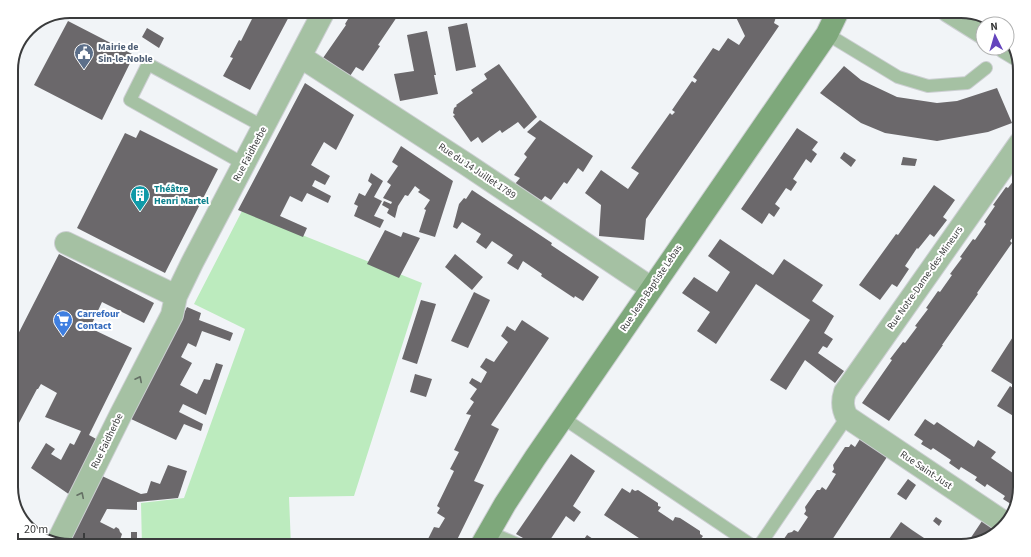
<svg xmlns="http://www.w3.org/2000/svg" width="1031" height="557" font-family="'Source Sans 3',sans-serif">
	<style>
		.green { fill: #bcebbe }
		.building { fill: #6b686b }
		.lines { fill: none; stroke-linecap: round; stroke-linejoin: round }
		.lane-casing { stroke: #cccfd2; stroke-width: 14 }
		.street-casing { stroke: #cccfd2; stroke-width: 24 }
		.secondary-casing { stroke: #cccfd2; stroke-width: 24 }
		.lane { stroke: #a5c1a3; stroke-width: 12 }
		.street { stroke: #a5c1a3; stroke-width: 22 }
		.secondary { stroke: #7ea87b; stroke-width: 22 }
		.oneway { stroke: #657165 }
		.labels { text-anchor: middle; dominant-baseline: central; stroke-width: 4; stroke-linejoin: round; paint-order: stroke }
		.service-label { font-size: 10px; font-weight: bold; fill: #4e5e75; stroke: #fff; text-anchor: start }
		.street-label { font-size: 10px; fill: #3a3b3c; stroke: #fff }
		.culture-label { font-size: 10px; font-weight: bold; fill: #0d838f; stroke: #fff; text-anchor: start }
		.shop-label { font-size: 10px; font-weight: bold; fill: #366cbe; stroke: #fff; text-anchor: start }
		.rim { fill: none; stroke: #3a3b3c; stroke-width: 2 }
	</style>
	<rect width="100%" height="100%" fill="#f1f4f7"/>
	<path class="green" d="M242,211L422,283L354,496L289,497L291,546H142L141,503L184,498L245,329L194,304Z"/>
	<path class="building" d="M256,11H292L250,90L223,76L233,58L230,57L239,40L241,41Z
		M353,11H401L378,45L380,46L363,71L356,67L350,76L323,58L346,25L345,24Z
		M521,11H576L574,18L555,15V17Z
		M627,11H695V18L626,12Z
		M733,11H773L776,17L774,23L779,26L646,219L644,240L599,236L601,205L585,193L601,170L628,189L639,173L631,168L670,113L672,115L675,112L672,110L692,81L695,83L697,80L693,77L713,48L719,51L728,38L739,45L745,36Z
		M68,21L134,55L102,120L34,85Z
		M467,23L476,67L456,71L448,27Z
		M147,28L164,38L159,48L142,37Z
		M427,31L436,75H434L438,94L400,101L394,74L414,71L407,35Z
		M499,64L537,117L524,129L518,122L502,133L500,130L482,143L478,137L471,142L453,116L455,115L453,113L454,108L457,106L456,105L473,93L471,90L487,79L484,74Z
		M844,66L861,80L897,97L937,103L957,101L997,88L1012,123L988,132L937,141L885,133L861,123L820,93Z
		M305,83L354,115L336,150L324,142L311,165L330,176L325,185L315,180L312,186L331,196L328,203L307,193L302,202L290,196L280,216L307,228L303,237L238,210Z
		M540,120L593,156L583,172L578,168L567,184L564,182L551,200L545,196L540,202L515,184L520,178L514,175L527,157L524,154L536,138L527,132Z
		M797,128L818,142L812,150L817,154L811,163L806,159L793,179L797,182L791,191L786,188L775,204L780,208L774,217L769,213L762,224L741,209Z
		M140,130L218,169L165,273L77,228L125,133L136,138Z
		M401,146L453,181L435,237L419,232L426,210L424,209L430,200L418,192L420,190L415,186L408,196L405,195L398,206L395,218L387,213L389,209L382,205L384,201L391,204L392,202L383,198L391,185L387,182L398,166L392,162Z
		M844,152L856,160L851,167L840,158Z
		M903,157L917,159L915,166L901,165Z
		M1020,172V227L1010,241L1012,243L977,293L978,294L942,345H943L889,421L862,403L892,360L890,359L903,342L905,343L917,327L915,326L928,309L926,308L938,291L940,292L952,275L950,274L962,258L960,257L973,239L975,240L986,224L984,222L995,206L993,205L1006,187L1008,188Z
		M371,173L383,181L374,197L382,201L374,216L384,220L380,228L354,216L358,206L354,204L359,193L365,196L372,184L368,181Z
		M934,185L955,200L943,217L947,220L934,237L930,234L918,249L917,248L905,266L909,269L897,287L892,284L880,300L859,285L896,234L898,235Z
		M472,190L552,243L551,245L599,277L583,301L575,296L574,298L541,276L542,274L523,261L518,270L507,263L513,255L492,241L486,249L476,242L481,234L462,222L457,229L453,227L459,204L464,198L466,199Z
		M385,230L401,237L403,232L420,238L399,278L367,264Z
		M720,239L773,275L784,259L823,285L812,301L834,316L824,333L833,339L827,348L823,346L818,353L844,371L835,383L805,360L786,390L770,380L810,320L756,284L716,344L697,331L710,312L682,293L694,277L717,292L730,272L708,256Z
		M59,254L154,303L144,323L102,302L90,328L132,348L89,435L98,440L70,495L31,468L46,443L55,449L51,454L61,460L70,443L74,445L81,431L45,417L57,393L41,384L38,389H37L11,438V348Z
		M455,254L483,277L472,290L445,267Z
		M474,292L490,300L468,348L451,341Z
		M421,300L436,304L417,364L402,359Z
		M187,307L201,313L199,320L233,333L230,341L202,331L196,347L188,343L181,357L192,363L180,385L197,394L204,379L210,380L216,363L223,365L206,415L183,404L179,412L203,424L201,431L184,424L176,440L131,419Z
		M522,320L549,338L491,425L499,429L474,481L484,485L454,546H417L419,542L425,545L434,527L439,528L445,518L437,513L440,508L437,506L454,471L450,469L459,452L454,450L471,415L466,414L474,402L470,399L477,389L469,383L472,378L481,383L487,372L480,367L486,358L494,362L508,342L501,336L507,326L515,331Z
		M1020,326V376L1018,374L1012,384L991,371Z
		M415,374L432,379L426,397L410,392Z
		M1010,386L1020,393V420L997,406Z
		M925,419L934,425L937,422L974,447L978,440L996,452L991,458L1020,478V487L1016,503L1014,506L1003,499L1005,496L987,484L985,487L975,480L977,477L961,467L959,470L949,463L951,460L933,448L931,450L921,444L923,441L914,435Z
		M860,439L887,457L828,546H779L788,533L792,532L794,530L798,532L808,517L804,514L806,511L805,507L817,490H820L822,487L826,490L836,474L832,472L834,469L833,465L845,447H849L851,444L855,447Z
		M571,454L595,471L573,506L581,512L574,522L566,516L548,543L545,546H537L516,534Z
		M168,465L187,471L178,498L137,502V510L107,509L100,522L114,529L116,527L119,529L120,532L122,534L120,540L131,546V532H137V546L68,545L102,476L141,494L147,493L151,481L160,484Z
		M908,479L916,485L906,500L897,494Z
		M622,488L630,493L632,489L635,491L638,490L658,503V506L661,507L658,511L673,521L675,517L680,518L700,531V534L703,536L700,540L710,546H651L604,515Z
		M936,517L942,521L939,526L933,521Z
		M982,521L998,532L994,536L974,542L970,539Z
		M901,522L912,530L936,546H900L889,539Z
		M587,535L602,545L601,546H579Z"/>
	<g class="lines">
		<g class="lane-casing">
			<path id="lane" d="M827,34L898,77L928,86L967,83L986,68
				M244,164L130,100L148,64L264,127
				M563,418L753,546
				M489,532L522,546
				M759,546L847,417"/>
		</g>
		<g class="street-casing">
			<path id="street" d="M948,11L983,33
				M1006,48L1016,54
				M301,57L466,164L651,288
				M66,243L176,296L192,263L324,11
				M1005,523L847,417C842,408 842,401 845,392L1020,143
				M57,543L120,416L172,315L176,296"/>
		</g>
		<g class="secondary-casing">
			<path id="secondary" d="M481,546L505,504L535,458L827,34L838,11"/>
		</g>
		<use href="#lane" class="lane"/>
		<use href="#street" class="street"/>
		<use href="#secondary" class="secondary"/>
	</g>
	<defs><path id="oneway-chevron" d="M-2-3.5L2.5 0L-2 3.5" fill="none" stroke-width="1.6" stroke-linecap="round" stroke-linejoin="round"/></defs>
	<g class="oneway">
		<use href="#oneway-chevron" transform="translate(139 379) rotate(-63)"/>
		<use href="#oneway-chevron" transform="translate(81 495) rotate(-64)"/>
	</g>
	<defs>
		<g id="civic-pin" transform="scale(1)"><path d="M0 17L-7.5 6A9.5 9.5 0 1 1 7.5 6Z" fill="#5c6f8a" stroke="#fff"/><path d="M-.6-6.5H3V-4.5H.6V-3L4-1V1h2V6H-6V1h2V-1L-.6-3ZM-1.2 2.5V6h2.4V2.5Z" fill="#fff"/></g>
		<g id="building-pin" transform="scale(1)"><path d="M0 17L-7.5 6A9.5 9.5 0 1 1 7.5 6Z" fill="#0f9aa8" stroke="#fff"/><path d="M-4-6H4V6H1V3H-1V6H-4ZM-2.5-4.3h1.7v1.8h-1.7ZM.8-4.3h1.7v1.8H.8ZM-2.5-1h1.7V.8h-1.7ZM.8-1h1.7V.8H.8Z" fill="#fff"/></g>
		<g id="supermarket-pin" transform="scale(1)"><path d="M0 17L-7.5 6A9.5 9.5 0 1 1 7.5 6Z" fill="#3f7fe0" stroke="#fff"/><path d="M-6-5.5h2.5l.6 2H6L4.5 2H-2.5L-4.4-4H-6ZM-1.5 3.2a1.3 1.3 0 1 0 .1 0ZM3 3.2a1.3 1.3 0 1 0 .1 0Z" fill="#fff"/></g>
	</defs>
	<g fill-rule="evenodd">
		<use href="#civic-pin" x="84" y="53"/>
		<use href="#building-pin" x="140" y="195"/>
		<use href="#supermarket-pin" x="63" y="320"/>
	</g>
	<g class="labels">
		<g class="service-label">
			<text x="98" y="47">Mairie de<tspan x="98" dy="12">Sin-le-Noble</tspan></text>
		</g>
		<g class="street-label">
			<text transform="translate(250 154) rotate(-62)">Rue Faidherbe</text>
			<text transform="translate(477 171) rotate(34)">Rue du 14 Juillet 1789</text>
			<text transform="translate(925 278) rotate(-55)">Rue Notre-Dame-des-Mineurs</text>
			<text transform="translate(651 288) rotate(-56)">Rue Jean-Baptiste Lebas</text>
			<text transform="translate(107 441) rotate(-64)">Rue Faidherbe</text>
			<text transform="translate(926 470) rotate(34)">Rue Saint-Just</text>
		</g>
		<g class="culture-label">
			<text x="154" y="189">Théâtre<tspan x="154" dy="12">Henri Martel</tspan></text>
		</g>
		<g class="shop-label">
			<text x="77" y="314">Carrefour<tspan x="77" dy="12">Contact</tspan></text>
		</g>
	</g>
	<path d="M0 0H1031V557H0ZM70 18H961A52 52 0 0 1 1013 70V487A52 52 0 0 1 961 539H70A52 52 0 0 1 18 487V70A52 52 0 0 1 70 18Z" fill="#fff" fill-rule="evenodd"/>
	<path class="rim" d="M70 18H961A52 52 0 0 1 1013 70V487A52 52 0 0 1 961 539H70A52 52 0 0 1 18 487V70A52 52 0 0 1 70 18Z"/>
	<g transform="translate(995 36) rotate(355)"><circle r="19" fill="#ffffff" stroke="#b0b1b1"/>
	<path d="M0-3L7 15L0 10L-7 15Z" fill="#6444bd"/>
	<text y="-6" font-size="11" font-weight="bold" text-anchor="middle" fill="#3a3b3c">N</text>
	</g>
	<path d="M18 533v6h66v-6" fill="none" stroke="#3a3b3c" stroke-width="2"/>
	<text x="24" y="533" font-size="12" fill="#3a3b3c" stroke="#ffffff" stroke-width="3" paint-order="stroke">20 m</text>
</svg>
